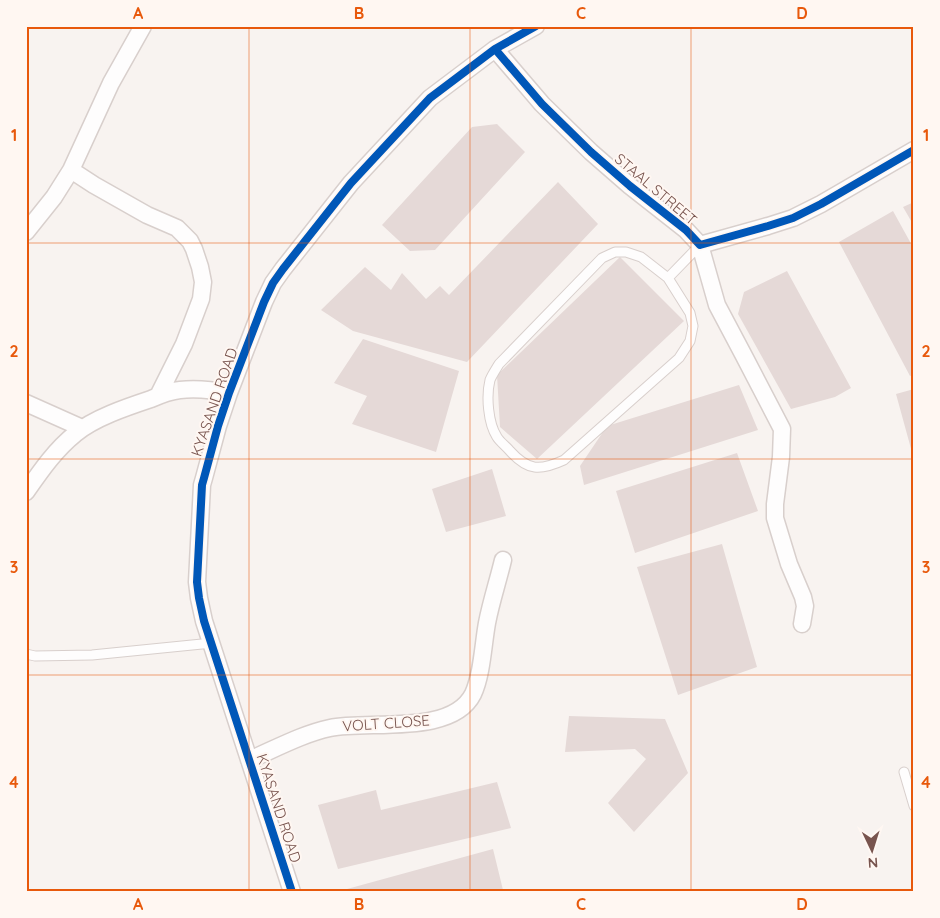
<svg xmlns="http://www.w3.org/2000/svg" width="940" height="918" font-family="Quicksand,sans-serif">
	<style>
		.building { fill: #e5d9d7 }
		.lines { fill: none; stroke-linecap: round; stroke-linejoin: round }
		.service-casing { stroke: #d8cfcc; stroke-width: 11 }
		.minor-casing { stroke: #d8cfcc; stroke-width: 19 }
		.service { stroke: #fefdfd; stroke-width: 9 }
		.minor { stroke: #fefdfd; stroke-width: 16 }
		.cycleway-casing { stroke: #fff7f2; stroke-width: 11 }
		.cycleway { stroke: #0057b8; stroke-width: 8 }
		.grid { fill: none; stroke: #e8590c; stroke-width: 1; stroke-opacity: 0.55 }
		.labels { text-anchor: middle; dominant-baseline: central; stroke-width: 4; stroke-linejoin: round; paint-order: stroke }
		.street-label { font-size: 15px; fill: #78544e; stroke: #fff7f2 }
		.neatline { fill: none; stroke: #e8590c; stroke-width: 2 }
		.grid-label { font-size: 16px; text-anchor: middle; font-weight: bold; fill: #e8590c }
	</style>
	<rect width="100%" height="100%" fill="#f8f3f0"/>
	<path class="building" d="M497,124L525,152L435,250L410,251L382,225L472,127Z
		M558,182L598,224L467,362L353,331L321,310L365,267L391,290L402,273L426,299L440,286L449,295Z
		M914,202V226L903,207Z
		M893,211L914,249V374L910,376L839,242Z
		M620,257L684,321L537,459L500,427L497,375Z
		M787,271L851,388L835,397L791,409L738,314L744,292Z
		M363,339L459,371L436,452L352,424L367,396L334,383Z
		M739,385L758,430L584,485L580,466L607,426Z
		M914,389V456H913L896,394Z
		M737,453L758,511L635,553L616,491Z
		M492,469L506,516L446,532L432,489Z
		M722,544L757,667L678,695L637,567Z
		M569,716L665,719L688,773L634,832L608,803L646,759L635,749L565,752Z
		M497,782L511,828L338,869L318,805L376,790L381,810Z
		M493,849L503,890L499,892H347V889Z"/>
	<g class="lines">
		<g class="service-casing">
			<path id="service" d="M615,252H626L641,257L668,278L690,313L693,326L690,341L679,358L564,460C540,471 528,471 510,451C506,446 500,442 497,437C488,423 486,396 490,380C492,375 496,369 499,364L602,258Z
				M668,278L700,245
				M26,654L35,656L92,655L212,643
				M904,772L914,806"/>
		</g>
		<g class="minor-casing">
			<path id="minor" d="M495,49L542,104L591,152L630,186L686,230L700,245L768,226L793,218L821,204L914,150
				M71,170L94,185L147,215L177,228L190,241L194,249L200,267L203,282L201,299L184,344L158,396
				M26,232L54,197L71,170L111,83L143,26
				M700,245L717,305L744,356L782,429L781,457L775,504V518L789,564L803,597L805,606L802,624
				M26,403L82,428
				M26,492C40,472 55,450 75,434C94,418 127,407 151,399C160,395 170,391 180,390C197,388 213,390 229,393
				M249,760C275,749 302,734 330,728C369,720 452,736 473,694C482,675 483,645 487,623C491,602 498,581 503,560
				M292,892L204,621L199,598L197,582L202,485L204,478L218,426L229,393L264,302L273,283L283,269L351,183L430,98L495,49L536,26"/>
		</g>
		<use href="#service" class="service"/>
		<use href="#minor" class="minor"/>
		<g class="cycleway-casing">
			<path id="cycleway" d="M495,49L542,104L591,152L630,186L686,230L700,245L768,226L793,218L821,204L914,150
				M292,892L204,621L199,598L197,582L202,485L204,478L218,426L229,393L264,302L273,283L283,269L351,183L430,98L495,49L536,26"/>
		</g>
		<use href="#cycleway" class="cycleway"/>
	</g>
	<path class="grid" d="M249,26V892M470,26V892M691,26V892M26,243H914M26,459H914M26,675H914"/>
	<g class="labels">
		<g class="street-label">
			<text transform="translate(656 189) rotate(40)">STAAL STREET</text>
			<text transform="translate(214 402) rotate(-71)">KYASAND ROAD</text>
			<text transform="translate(386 723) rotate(-4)">VOLT CLOSE</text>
			<text transform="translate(279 808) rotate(72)">KYASAND ROAD</text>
		</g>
	</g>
	<rect width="940" height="918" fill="none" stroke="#fff7f2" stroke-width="55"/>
	<g transform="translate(872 850) rotate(176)" stroke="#fff7f2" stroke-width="4" paint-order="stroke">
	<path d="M0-4L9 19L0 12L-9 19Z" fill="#78544e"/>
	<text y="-8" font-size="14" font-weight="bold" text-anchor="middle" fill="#78544e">N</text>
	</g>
	<rect x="28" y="28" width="884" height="862" class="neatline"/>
	<g class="grid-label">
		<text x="138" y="19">A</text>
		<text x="359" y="19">B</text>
		<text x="581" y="19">C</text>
		<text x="802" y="19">D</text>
		<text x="14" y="141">1</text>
		<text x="926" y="141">1</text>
		<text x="14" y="357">2</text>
		<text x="926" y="357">2</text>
		<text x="14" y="573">3</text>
		<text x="926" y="573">3</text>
		<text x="14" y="788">4</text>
		<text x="926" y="788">4</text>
		<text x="138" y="910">A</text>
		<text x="359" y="910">B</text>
		<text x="581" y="910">C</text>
		<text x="802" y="910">D</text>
	</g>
</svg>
